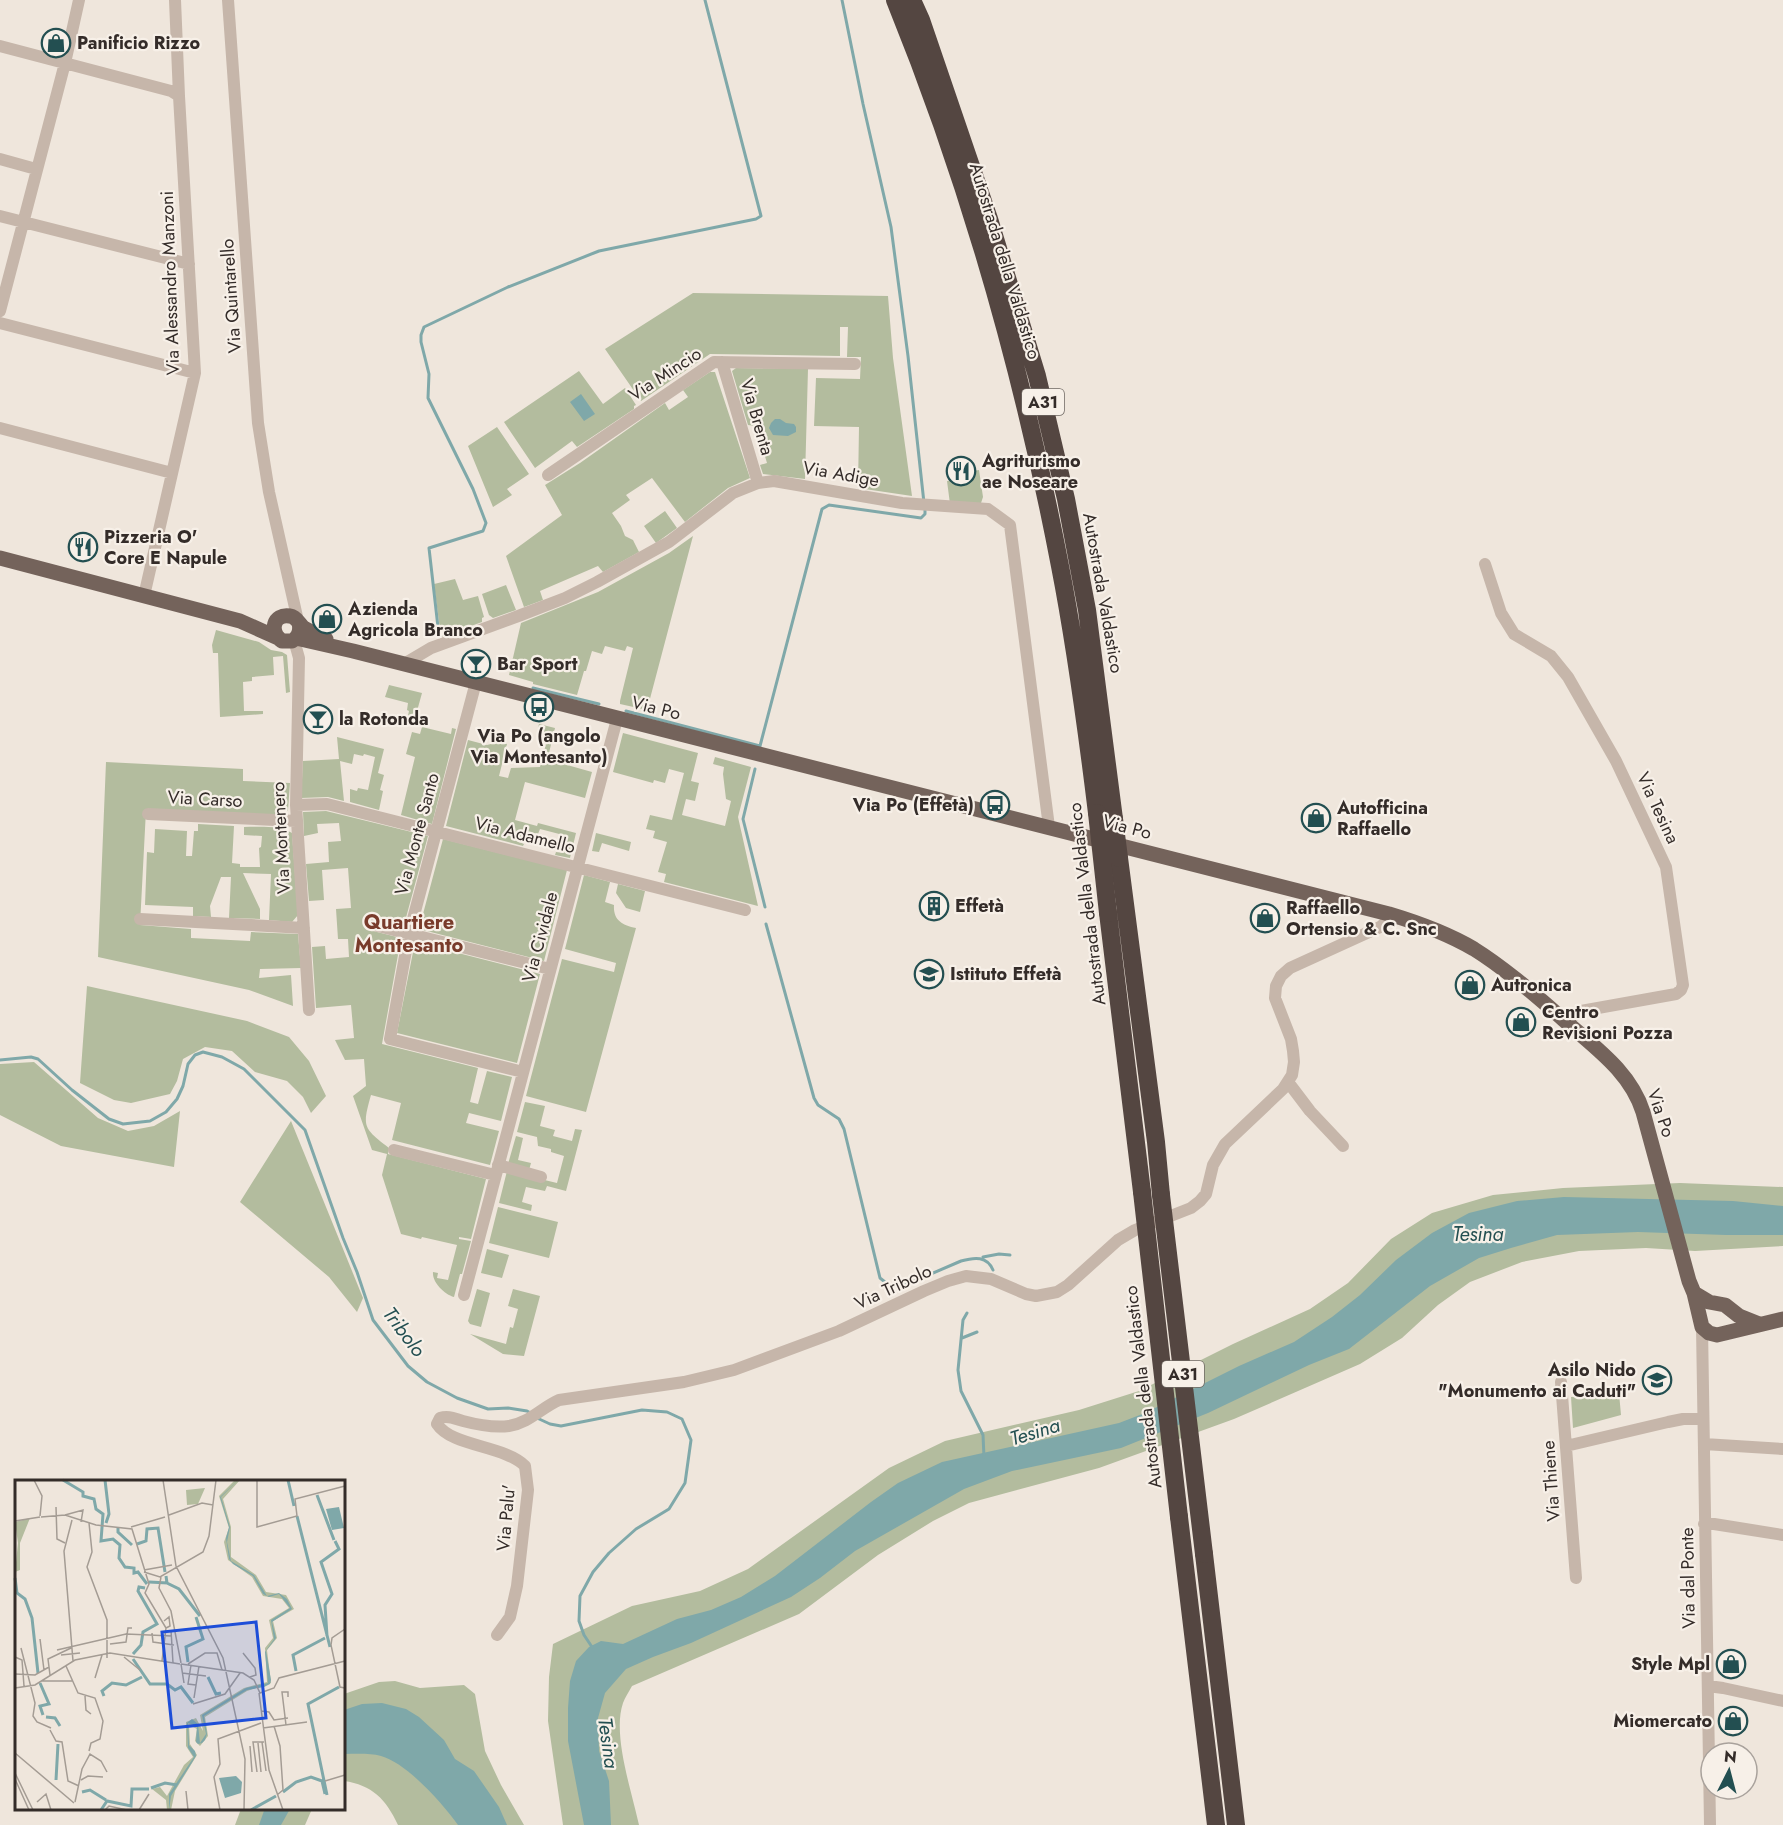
<svg xmlns="http://www.w3.org/2000/svg" width="1783" height="1825" font-family="Jost,sans-serif">
	<style>
		.green { fill: #b3bc9e }
		.water { fill: #7fa8a9 }
		.lines { fill: none; stroke-linecap: round; stroke-linejoin: round }
		.stream { stroke: #7fa8a9; stroke-width: 3 }
		.minor { stroke: #c6b6aa; stroke-width: 12 }
		.major { stroke: #74635b; stroke-width: 15 }
		.highway { stroke: #544641; stroke-width: 18 }
		.highway-bridge { stroke: #544641; stroke-width: 18 }
		.labels { text-anchor: middle; dominant-baseline: central; stroke-width: 4.5; stroke-linejoin: round; paint-order: stroke }
		.shield { fill: #f7f0e8; stroke: #6e6762; stroke-width: 1.5 }
		.shield-label { font-size: 16px; font-weight: bold; fill: #342c29 }
		.poi-label { font-size: 18px; font-weight: bold; fill: #342c29; stroke: #f7f0e8; text-anchor: start }
		.street-label { font-size: 18px; fill: #342c29; stroke: #f7f0e8 }
		.neighbourhood-label { font-size: 20px; font-weight: bold; fill: #793b2b; stroke: #f7f0e8 }
		.water-label { font-size: 20px; font-style: italic; fill: #234f51; stroke: #f7f0e8 }
		.inset-river { fill: none; stroke: #7fa8a9; stroke-width: 3 }
		.inset-road { fill: none; stroke: #a49c94; stroke-width: 1.5 }
		.view { fill: #1d4ed8; fill-opacity: 0.15; stroke: #1d4ed8; stroke-width: 3 }
		.inset-edge { fill: none; stroke: #342c29; stroke-width: 3 }
	</style>
	<rect width="100%" height="100%" fill="#efe6dc"/>
	<path class="green" d="M693,293L888,296L893,358L912,496L858,488L859,427L814,426L816,378L860,379L861,357H847L848,327H840V356L710,354L641,401L605,349Z
		M736,368L808,369L805,479L763,474L760,465L767,463L756,426L748,425L732,371Z
		M579,371L603,404L625,388L636,405L634,406V409L577,447L572,441L535,468L504,422Z
		M710,372H715L750,478L728,488L685,522L652,478L626,495L630,500L612,513L621,526L625,536L633,540L639,552L603,572L598,566L540,591L543,600L524,607L506,556L562,515L545,485L580,463L665,403L669,410L688,397L683,390Z
		M497,427L529,474L507,489L512,495L493,507L468,446Z
		M979,470L983,497L981,503L950,504L947,481L974,479L973,471Z
		M665,511L677,528L656,543L644,526Z
		M693,536L647,710L620,704V701L633,648L627,646L625,651L605,646L602,654L592,651L586,671H584L577,695L533,684V682L509,675L521,623L598,592L669,553Z
		M455,579L463,600L478,596L484,617L482,618V622L441,637L434,584Z
		M506,585L516,610L493,618L489,615L482,594Z
		M216,630L259,642L271,650L282,652L287,655L290,692L286,693L283,656L273,657L274,675L252,677V681L243,682L244,711H263V714L220,717L218,653H213L212,645Z
		M389,685L422,693L414,722L407,720L409,711L407,710L408,703L385,697Z
		M539,724L555,728L548,757L560,760V763L592,772L585,798L525,782L515,820L537,826L538,823L576,833L570,858L555,855L556,852L563,853L567,836L540,829L538,834L523,830L519,842L524,844L523,846L446,826L468,740L487,745L499,742L507,744L499,776L508,778L511,768L540,767L548,736L537,733Z
		M422,727L451,734L452,728L456,729L432,824L401,815L415,757L406,754L412,732L420,734Z
		M623,733L698,753L691,781L699,783L695,801L686,799L682,815L725,826L731,801L726,799L723,774L724,767L713,764L715,757L751,767L738,817L758,906L664,882L666,874L658,872L667,842L653,838L655,831L646,829L650,815L672,820L684,773L669,769L665,783L654,780L653,783L613,772Z
		M337,737L384,749L378,773L384,775L380,790L383,791L379,810L350,802V789L357,791L358,788L368,790L375,757L364,754L363,756L354,754L352,764L340,761L344,801L328,797L301,798L303,761L339,759Z
		M106,762L243,769V781L290,783L288,810L284,815L146,810L140,925L191,929V938L250,941L251,932L298,934L301,968L260,969L259,978L291,975L293,1006L249,990L98,957Z
		M326,811L428,836L404,925L376,918L373,931L401,938L382,1044L478,1068L470,1102L478,1104L487,1071L512,1077L501,1121L469,1113L466,1123L499,1131L490,1165L392,1140L401,1103L371,1095C362,1127 363,1128 389,1148L388,1154L486,1179L471,1239L459,1237V1239L471,1241L462,1274H460L454,1297C444,1294 432,1282 433,1272L438,1273L437,1278L448,1280L457,1245L422,1237L421,1239L401,1234L382,1175L387,1154L372,1150L353,1096L366,1086L364,1059L345,1060L335,1040L354,1038L351,1005L316,1008L312,947L325,946L326,959L349,957L348,939H338L336,909L351,908L348,868L322,870L324,900L309,901L306,864L329,862L328,842L341,841L339,823L317,824L318,833L304,836L303,812Z
		M198,824L234,826L232,863L240,864V867H260L259,848L261,847L262,836L244,835V827C258,827 279,825 292,833L298,915L292,922L269,920L271,874L243,873L260,909V919L229,918L231,877H221L210,906L211,917L193,916V907L145,905L147,852L154,853L155,829L187,831L186,856H192L194,831H198Z
		M596,833L631,842L629,851L602,843L599,852L592,851Z
		M443,839L567,870L544,961L419,929Z
		M584,875L610,882L605,902L614,905C613,920 622,925 636,928L586,1112L526,1096L562,959L614,972L616,963L565,949Z
		M618,884L645,891L640,912L626,908L616,893Z
		M415,942L540,974L517,1063L397,1033Z
		M87,986L247,1021L289,1037L309,1061L326,1096L311,1113L303,1097L287,1081L255,1072L232,1051L205,1047L183,1059L177,1081L170,1094L131,1103L114,1100L80,1083Z
		M34,1062L98,1118L128,1131L154,1126L180,1111L174,1167L61,1146L0,1115V1064Z
		M525,1102L545,1106L540,1126L555,1130L553,1136L572,1141L575,1129L582,1130L566,1191L547,1186L545,1191L526,1187L522,1202L532,1205L531,1211L499,1203L507,1171L557,1183L564,1156L551,1152V1149L538,1146L537,1137L517,1132Z
		M291,1121L363,1298L357,1312L329,1277L240,1202Z
		M516,1136L523,1138L518,1160L531,1163L529,1170L508,1164Z
		M1680,1183L1783,1187V1246L1695,1251L1646,1248L1579,1251L1522,1262L1470,1282L1438,1305L1402,1338L1360,1364L1234,1419L1099,1468L969,1503L933,1521L878,1555L799,1614L632,1686C629,1692 625,1697 623,1703C612,1735 632,1792 639,1825H563L548,1721L549,1677L553,1644L632,1606L700,1591L748,1569L889,1468L945,1441L1079,1410L1139,1391L1233,1344L1310,1309L1348,1283L1391,1239L1432,1213L1493,1195L1563,1188Z
		M498,1207L558,1222L549,1258L489,1243Z
		M487,1249L509,1255L502,1278L481,1273Z
		M477,1289L490,1293L481,1327L470,1324L468,1321Z
		M513,1289L540,1296L524,1356L503,1354L470,1334L506,1344L510,1327L513,1328L518,1309L508,1306Z
		M1619,1393L1621,1415L1573,1428L1571,1397Z
		M395,1681L420,1688L464,1685L475,1694L485,1751L501,1785L524,1825H398C386,1799 372,1785 344,1781V1694L379,1682Z
		M241,1809H312L305,1825H235Z"/>
	<path class="water" d="M581,394L595,414L584,421L570,402Z
		M775,419H780L786,423L794,424L796,427V432L788,436L773,435L769,428L771,423Z
		M1564,1197L1733,1201L1783,1206V1235H1726L1638,1232L1557,1235L1511,1248L1479,1258L1430,1286L1349,1349L1309,1365L1208,1413L1121,1448L1012,1471L964,1489L855,1551L820,1578L791,1597L691,1643L653,1657L626,1669L605,1693L598,1718L599,1751L609,1781L611,1825H584L568,1741V1708L570,1681L576,1661L589,1647L601,1641L623,1644L677,1619L711,1610L741,1597L775,1576L871,1502L898,1483L942,1462L1119,1423L1145,1413L1239,1366L1294,1342L1332,1317L1360,1295L1396,1260L1432,1233L1469,1213L1517,1201Z
		M382,1703L406,1709L419,1717L444,1740L455,1759L474,1771L499,1807L507,1825H458C443,1804 407,1763 381,1756C370,1753 356,1754 344,1754V1710L362,1704Z
		M265,1808H290V1809L281,1825H259Z"/>
	<g class="lines">
		<path class="stream" d="M842,0L863,104L891,227L908,356L924,503
			M439,636L429,548L483,531L486,523L473,489L428,398L429,374L421,342V335L424,327L508,287L599,251L756,219L761,216L705,0
			M533,688L599,704
			M626,711L760,746L822,509L829,505L921,518L925,514V509
			M755,769L743,819L765,907
			M766,924L814,1098L818,1105L839,1119L844,1129L880,1278L890,1286H903L961,1261C975,1257 987,1256 993,1270
			M0,1060L31,1057L38,1059L72,1090L109,1119L123,1124L150,1121L166,1112L177,1099L183,1086L188,1064L195,1055L203,1052L222,1057L244,1069L305,1130L343,1238L357,1272L373,1320L408,1366L427,1382L457,1398L488,1409L508,1408L527,1411L532,1414
			M983,1257L999,1254L1010,1255
			M967,1313L963,1320L958,1370L961,1391L983,1435L984,1457
			M962,1338L977,1332
			M537,1418L550,1424L561,1426L642,1410L667,1412L682,1419L691,1440L685,1483L669,1509L636,1529L609,1553L593,1572L580,1596L579,1621L584,1635L592,1647"/>
		<path class="minor" d="M228,0L258,423L269,492L298,621
			M0,46L171,91L179,96
			M0,159L36,169
			M0,216L189,264
			M0,311L65,63L79,0
			M0,323L195,373
			M722,362L758,483
			M0,428L172,473
			M548,475L714,362L855,364
			M1485,564L1501,613L1514,634L1551,656L1568,677L1616,761L1666,867L1683,985L1681,990L1676,994L1581,1011L1572,1017L1567,1023
			M144,596L195,373L179,96L175,0
			M294,640L299,658L296,805L309,1010
			M404,664L431,648L521,615L565,598L597,582L669,542L733,493L758,483L774,481L902,503L988,509L1010,525L1049,827
			M476,682L409,934L390,1039L523,1072
			M296,805L327,804L745,910
			M148,814L296,821
			M140,919L304,928
			M374,925L550,969
			M1288,1082L1310,1111L1343,1146
			M394,1150L495,1175
			M498,1165L541,1177
			M464,1295L617,719
			M1702,1327L1710,1825
			M1561,1382L1576,1578
			M1704,1444L1783,1449
			M1566,1446L1668,1422L1683,1419H1703
			M1704,1524H1714L1783,1535
			M497,1635L510,1617L517,1586L528,1490L525,1466C504,1445 452,1447 437,1424L440,1418C449,1415 455,1419 463,1421C478,1425 494,1428 509,1426C529,1423 541,1408 559,1400L684,1382L734,1370L839,1331L924,1291L948,1281L966,1276L991,1279L1026,1294L1036,1296L1057,1292L1068,1285L1118,1240L1135,1230L1191,1208L1200,1201L1206,1194L1213,1165L1225,1144L1283,1089L1292,1075L1294,1062L1293,1051L1291,1039L1275,998L1276,986L1281,976L1290,968L1380,927L1386,922L1389,914
			M1708,1686L1723,1688L1783,1701"/>
		<path class="major" d="M0,558L240,621L278,638
			M299,623C301,631 299,637 292,641H282C269,632 273,613 290,616C297,617 299,624 304,628C311,632 319,635 326,639
			M296,638L353,651L1389,914C1419,923 1447,933 1474,949C1506,969 1535,995 1564,1020C1594,1047 1630,1071 1643,1112L1689,1281L1694,1293L1702,1327L1709,1333L1717,1335L1783,1319
			M1694,1293L1709,1302L1725,1305L1739,1316L1759,1324"/>
		<path class="highway" d="M895,0C969,182 1023,373 1060,566C1076,648 1087,731 1097,813
			M912,0L921,20L989,219L1037,376L1066,499L1087,610L1114,819
			M1119,858L1156,1142L1161,1195
			M1108,913L1142,1192
			M1179,1517L1216,1825
			M1204,1554L1236,1825"/>
		<path class="highway-bridge" d="M1097,813L1108,913
			M1114,819L1119,858
			M1142,1192L1179,1517
			M1161,1195L1204,1554"/>
	</g>
	<defs>
		<g id="shop-ring" transform="scale(1.5)"><circle r="9.5" fill="#f7f0e8" stroke="#234f51" stroke-width="1.5"/><path d="M-5-2.5h2.3a2.7 3.5 0 0 1 5.4 0H5L5.5 6h-11ZM-1.5-2.5h3a1.5 2.3 0 0 0-3 0Z" fill="#234f51"/></g>
		<g id="restaurant-ring" transform="scale(1.5)"><circle r="9.5" fill="#f7f0e8" stroke="#234f51" stroke-width="1.5"/><path d="M-5-6h1v4h1v-4h1v4h1v-4h1v5L-1.5 .5V6h-2V.5L-5-1ZM5-6V6H3V1.5H1.5Q1.5-4 5-6Z" fill="#234f51"/></g>
		<g id="bar-ring" transform="scale(1.5)"><circle r="9.5" fill="#f7f0e8" stroke="#234f51" stroke-width="1.5"/><path d="M-6-5H6L.8 .8V4.5H3.5V6h-7V4.5H-.8V.8Z" fill="#234f51"/></g>
		<g id="bus-ring" transform="scale(1.5)"><circle r="9.5" fill="#f7f0e8" stroke="#234f51" stroke-width="1.5"/><path d="M-5-6H5V4H4V6H2V4H-2V6H-4V4H-5ZM-3.5-4V0h7V-4ZM-3.5 1.2v1.5H-2V1.2ZM2 1.2v1.5H3.5V1.2Z" fill="#234f51"/></g>
		<g id="building-ring" transform="scale(1.5)"><circle r="9.5" fill="#f7f0e8" stroke="#234f51" stroke-width="1.5"/><path d="M-4-6H4V6H1V3H-1V6H-4ZM-2.5-4.3h1.7v1.8h-1.7ZM.8-4.3h1.7v1.8H.8ZM-2.5-1h1.7V.8h-1.7ZM.8-1h1.7V.8H.8Z" fill="#234f51"/></g>
		<g id="school-ring" transform="scale(1.5)"><circle r="9.5" fill="#f7f0e8" stroke="#234f51" stroke-width="1.5"/><path d="M0-5L7-2L0 1L-7-2ZM-4 1L0 2.5L4 1V4Q0 6-4 4Z" fill="#234f51"/></g>
	</defs>
	<g fill-rule="evenodd">
		<use href="#shop-ring" x="56" y="43"/>
		<use href="#restaurant-ring" x="961" y="471"/>
		<use href="#restaurant-ring" x="83" y="547"/>
		<use href="#shop-ring" x="327" y="619"/>
		<use href="#bar-ring" x="476" y="664"/>
		<use href="#bus-ring" x="539" y="707"/>
		<use href="#bar-ring" x="318" y="719"/>
		<use href="#bus-ring" x="995" y="805"/>
		<use href="#shop-ring" x="1316" y="818"/>
		<use href="#building-ring" x="934" y="906"/>
		<use href="#shop-ring" x="1265" y="918"/>
		<use href="#school-ring" x="929" y="974"/>
		<use href="#shop-ring" x="1470" y="985"/>
		<use href="#shop-ring" x="1521" y="1022"/>
		<use href="#school-ring" x="1657" y="1380"/>
		<use href="#shop-ring" x="1731" y="1664"/>
		<use href="#shop-ring" x="1733" y="1721"/>
	</g>
	<g class="labels">
		<g class="shield">
			<rect x="1022" y="389" width="42" height="26" rx="4.5"/>
			<rect x="1162" y="1361" width="42" height="26" rx="4.5"/>
		</g>
		<g class="shield-label">
			<text x="1043" y="402">A31</text>
			<text x="1183" y="1374">A31</text>
		</g>
		<g class="poi-label">
			<text x="77" y="43">Panificio Rizzo</text>
			<text x="982" y="461">Agriturismo<tspan x="982" dy="21">ae Noseare</tspan></text>
			<text x="104" y="537">Pizzeria O'<tspan x="104" dy="21">Core E Napule</tspan></text>
			<text x="348" y="609">Azienda<tspan x="348" dy="21">Agricola Branco</tspan></text>
			<text x="497" y="664">Bar Sport</text>
			<text x="339" y="719">la Rotonda</text>
			<text x="539" y="736" text-anchor="middle">Via Po (angolo<tspan x="539" dy="21">Via Montesanto)</tspan></text>
			<text x="974" y="805" text-anchor="end">Via Po (Effetà)</text>
			<text x="1337" y="808">Autofficina<tspan x="1337" dy="21">Raffaello</tspan></text>
			<text x="955" y="906">Effetà</text>
			<text x="1286" y="908">Raffaello<tspan x="1286" dy="21">Ortensio &amp; C. Snc</tspan></text>
			<text x="950" y="974">Istituto Effetà</text>
			<text x="1491" y="985">Autronica</text>
			<text x="1542" y="1012">Centro<tspan x="1542" dy="21">Revisioni Pozza</tspan></text>
			<text x="1636" y="1370" text-anchor="end">Asilo Nido<tspan x="1636" dy="21">"Monumento ai Caduti"</tspan></text>
			<text x="1710" y="1664" text-anchor="end">Style Mpl</text>
			<text x="1712" y="1721" text-anchor="end">Miomercato</text>
		</g>
		<g class="street-label">
			<text transform="translate(1005 261) rotate(73)">Autostrada della Valdastico</text>
			<text transform="translate(170 283) rotate(-92)">Via Alessandro Manzoni</text>
			<text transform="translate(231 296) rotate(-94)">Via Quintarello</text>
			<text transform="translate(665 374) rotate(-33)">Via Mincio</text>
			<text transform="translate(757 417) rotate(74)">Via Brenta</text>
			<text transform="translate(841 474) rotate(10)">Via Adige</text>
			<text transform="translate(1103 593) rotate(80)">Autostrada Valdastico</text>
			<text transform="translate(656 708) rotate(14)">Via Po</text>
			<text transform="translate(205 799) rotate(3)">Via Carso</text>
			<text transform="translate(1658 808) rotate(65)">Via Tesina</text>
			<text transform="translate(1127 827) rotate(15)">Via Po</text>
			<text transform="translate(417 834) rotate(-75)">Via Monte Santo</text>
			<text transform="translate(525 835) rotate(14)">Via Adamello</text>
			<text transform="translate(281 838) rotate(-93)">Via Montenero</text>
			<text transform="translate(1087 904) rotate(-97)">Autostrada della Valdastico</text>
			<text transform="translate(540 937) rotate(-75)">Via Cividale</text>
			<text transform="translate(1661 1113) rotate(71)">Via Po</text>
			<text transform="translate(893 1287) rotate(-25)">Via Tribolo</text>
			<text transform="translate(1143 1387) rotate(-97)">Autostrada della Valdastico</text>
			<text transform="translate(1551 1481) rotate(-94)">Via Thiene</text>
			<text transform="translate(506 1518) rotate(-85)">Via Palu'</text>
			<text transform="translate(1688 1578) rotate(-91)">Via dal Ponte</text>
		</g>
		<g class="neighbourhood-label">
			<text x="409" y="922">Quartiere<tspan x="409" dy="23">Montesanto</tspan></text>
		</g>
		<g class="water-label">
			<text x="1478" y="1234">Tesina</text>
			<text transform="translate(404 1332) rotate(53)">Tribolo</text>
			<text transform="translate(1035 1432) rotate(-17)">Tesina</text>
			<text transform="translate(608 1743) rotate(82)">Tesina</text>
		</g>
	</g>
	<g transform="translate(15 1480)">
		<rect width="330" height="330" fill="#efe6dc"/>
		<path d="M220,0H225L208,19L216,47V77L241,95L251,112L271,115L279,129L258,141L262,158L252,170L256,203L232,211L190,237L193,256L185,266L180,261L182,249L174,245L175,264L182,275L160,311L156,330H152L151,320L137,309L145,307L152,316L169,285L178,277L171,266V242L181,238L188,251L185,235L229,208L252,202L250,168L258,158L254,140L274,128L267,119L248,116L237,97L213,80L209,62L214,48L204,16ZM190,8L183,24L172,25L171,10ZM15,38L5,63V90L0,92L3,63L0,42Z" fill="#b3bc9e"/>
		<path d="M223,0L206,17L215,47L212,62L216,81L239,95L252,116L264,113L272,119L277,129L257,142L261,158L251,171L256,200L255,204L249,207L232,210L189,236L192,254L190,260L187,263L183,264L181,262L182,246L173,243L174,265L180,271L181,276L156,316L154,330V314L179,277L173,268L172,243L177,239L183,244L185,263L191,254L187,235L231,208L253,203L250,172L259,159L256,140L275,128L264,114L254,117L248,114L238,96L218,84L214,79L211,58L214,47L205,17ZM324,27L329,48L317,50L311,29ZM221,296L227,302L226,313L210,318L204,298Z" fill="#7fa8a9"/>
		<path class="inset-river" d="M48,0L68,12V16L79,19L81,29L88,34L86,61L98,59L105,65L104,78L110,87L119,88V93L123,92L132,104M90,0L94,34L91,43M273,0L279,26M302,15L319,60M282,36L315,167M103,47V52L117,65M122,64L131,61L132,49L143,48L150,92M151,96L152,103L164,109L185,136M0,98L2,113L10,119L17,138L23,193M134,102L153,103M312,156L310,125L317,114L306,82L324,69L320,61M118,174L126,165L128,152L142,144L123,111L124,107L130,108M118,179L135,204H152L160,210L166,207L178,223M173,182L171,167L188,159L181,137M281,191L278,175L310,158M193,197L201,214L206,213M25,203L34,224L25,226L28,235M89,216L87,211L97,203L111,205L127,197M31,237L40,238L45,246M41,300L43,264M136,308L150,303L162,305M67,312L75,310L91,320M268,312L281,302L296,297L307,301L310,314M312,315L293,224L324,207M86,330L92,321L116,326L117,309H134M236,330L261,316"/>
		<path class="inset-road" d="M19,0L27,16L25,36M148,0L161,86L208,178L230,279L229,330M242,0V47L282,36L280,19L330,6M41,27L42,59L50,63M50,35L68,30L66,42M154,35L187,23L198,25M26,37L50,35L81,45L117,49L134,104L130,113L151,148L147,181M57,40L49,71L58,181M0,41L25,37M74,43L77,72L72,87L92,140V178M116,47L150,37M129,90L157,85M129,92L145,97L188,72L194,56L201,0M146,97L144,108L156,131L166,183M149,141L154,137L155,146L151,148M330,149L317,158L316,165L325,207L330,208M156,150L158,183M137,153L138,162L159,165M25,159L29,190M95,164L111,162L113,148H117M6,168L20,223L18,236L22,242L36,248M42,170L111,154L157,156M228,173L240,188L241,195L235,197M46,175L65,173M0,177L7,180L9,206M109,177L125,190M166,184L169,203M166,184L228,193L239,200L245,213L259,208L264,198L330,181M173,184L190,173H202L207,190M176,185L173,204L181,205M51,186L63,213L80,218L88,241L85,259L76,263L74,271M167,193L191,196M0,194L20,195L34,187M35,195L33,179L56,168M80,198L87,175M26,201H57M0,208L20,205L60,180L95,173L165,184M244,213L254,290L268,330M70,216L71,230L76,234M179,218L184,186M178,224L210,214L225,193M246,231L254,232L259,240L273,238M271,245L267,212H273V217M259,246L265,266L268,310L262,315M248,248L292,242M35,250L41,261L47,262L53,301L64,306M247,262L251,291M243,263L246,292M235,266L237,292M0,273L59,323M242,292L238,262H249M0,293L18,330M0,299L14,330M66,300L73,296L88,297M310,301L330,295M171,311L173,330M22,322L31,314L36,330M60,322L67,289L75,274L86,281L92,292M90,330L94,326L112,330M124,330L134,314M205,330L199,297L205,284L203,259L246,243"/>
		<path class="view" d="M241,142L251,238L157,248L147,152Z"/>
		<rect width="330" height="330" class="inset-edge"/>
	</g>
	<g transform="translate(1729 1771) rotate(6)"><circle r="28" fill="#f7f0e8" stroke="#a9a29c" stroke-width="1.5"/>
	<path d="M0-4.5L10 22L0 15L-10 22Z" fill="#234f51"/>
	<text y="-9" font-size="16" font-weight="bold" text-anchor="middle" fill="#342c29">N</text>
	</g>
</svg>
